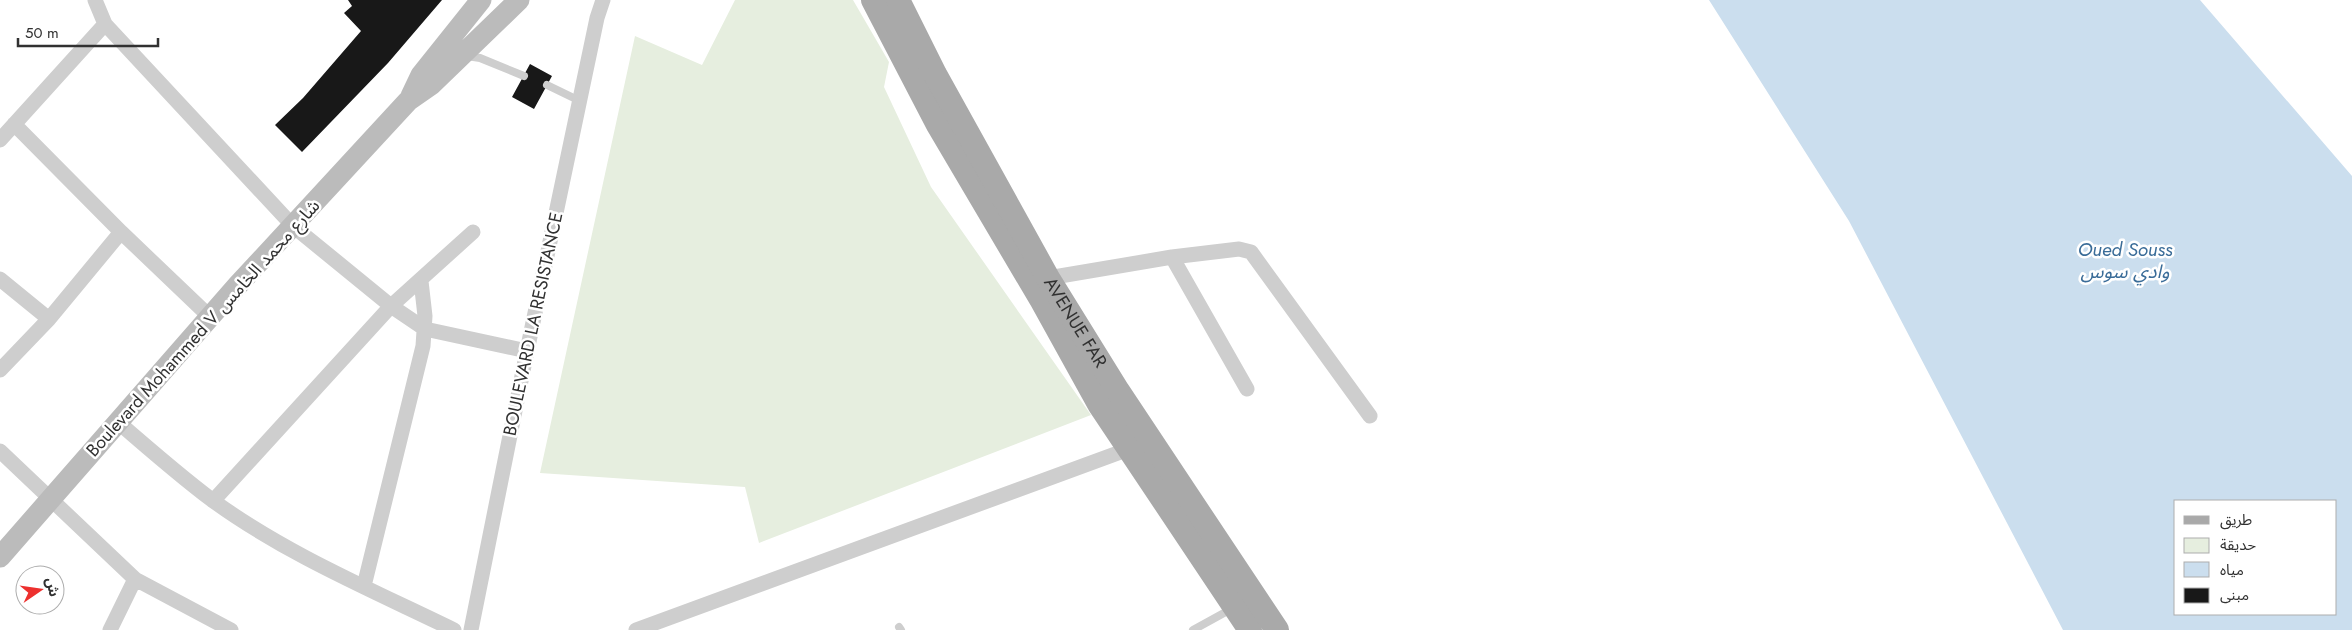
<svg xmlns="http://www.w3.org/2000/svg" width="2352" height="630" font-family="Jost,'Noto Sans Arabic',sans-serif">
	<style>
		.green { fill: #e6eedf }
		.water { fill: #cbdeee; fill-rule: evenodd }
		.building { fill: #181818 }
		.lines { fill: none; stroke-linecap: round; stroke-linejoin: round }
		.service { stroke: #cecece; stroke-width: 8 }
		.minor { stroke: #cecece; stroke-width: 15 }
		.secondary { stroke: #bbb; stroke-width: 21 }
		.primary { stroke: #a9a9a9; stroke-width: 24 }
		.labels { text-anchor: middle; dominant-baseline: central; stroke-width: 5; stroke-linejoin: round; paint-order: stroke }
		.street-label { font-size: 18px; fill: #313131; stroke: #fff }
		.water-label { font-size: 19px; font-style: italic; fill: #3a6c98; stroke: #fff }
	</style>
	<rect width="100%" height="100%" fill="#fff"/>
	<path class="green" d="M735,0H853L889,62L884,87L931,187L1091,415L759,543L745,487L540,473L635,36L702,65Z"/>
	<path class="water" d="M1709,0H2200L2352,176V630H2063L1849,221ZM2176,501H2336V614H2176Z"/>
	<path class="building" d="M348,0H442L388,63L302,152L275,125L303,98L361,31L344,13L352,6Z
		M530,64L552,76L534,109L512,97Z"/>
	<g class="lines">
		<path class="service" d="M467,56L480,58L524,76
			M547,85L580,101
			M899,627L901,630
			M1193,630L1233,608"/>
		<path class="minor" d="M95,0L105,24L293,226L391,306L425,329L527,351
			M0,140L105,24
			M121,232L210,317
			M1172,257L1247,389
			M1048,278L1172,257L1239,249L1251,252L1370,416
			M0,279L49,319
			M0,370L49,319L121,232L14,124
			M118,422C149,449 180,476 212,500C286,554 372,590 454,630
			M0,451L135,579L231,630
			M213,501L391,306L473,232
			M364,586L423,346L425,316L421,281
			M110,630L135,579
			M471,630L527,351L597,18L603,0
			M636,630L1137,446"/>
		<path class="secondary" d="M411,96L421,75L481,0
			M0,557L237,286L408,101L431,85L519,0"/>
		<g class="primary">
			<path d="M873,0L938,125L1042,301L1099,404L1250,630"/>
			<path id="s1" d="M898,0L935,74L1048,278L1118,391L1277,630"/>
		</g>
	</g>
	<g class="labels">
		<g class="street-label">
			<text stroke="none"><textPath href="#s1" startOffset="368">AVENUE FAR</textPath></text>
			<text transform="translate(533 324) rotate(-78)">BOULEVARD LA RESISTANCE</text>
			<text transform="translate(203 328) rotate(-48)">Boulevard Mohammed V شارع محمد الخامس</text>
		</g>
		<g class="water-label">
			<text x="2125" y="249">Oued Souss<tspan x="2125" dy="22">وادي سوس</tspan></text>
		</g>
	</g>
	<rect x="2174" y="500" width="162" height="115" fill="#ffffff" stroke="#adadad"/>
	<rect x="2184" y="516" width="25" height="8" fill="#a9a9a9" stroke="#adadad"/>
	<text x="2220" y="525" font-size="15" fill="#313131">طريق</text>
	<rect x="2184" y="538" width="25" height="15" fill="#e6eedf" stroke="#adadad"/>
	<text x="2220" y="550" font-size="15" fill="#313131">حديقة</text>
	<rect x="2184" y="562" width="25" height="15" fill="#cbdeee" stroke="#adadad"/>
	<text x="2220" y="575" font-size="15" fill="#313131">مياه</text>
	<rect x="2184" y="588" width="25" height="15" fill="#181818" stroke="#adadad"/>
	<text x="2220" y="600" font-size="15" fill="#313131">مبنى</text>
	<g transform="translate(40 590) rotate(77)"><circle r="24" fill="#ffffff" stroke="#adadad"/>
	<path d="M0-4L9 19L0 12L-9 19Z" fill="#ed302e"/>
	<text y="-8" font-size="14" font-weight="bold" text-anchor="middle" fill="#313131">ش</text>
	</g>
	<path d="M18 38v8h140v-8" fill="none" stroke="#313131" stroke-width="2.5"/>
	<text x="25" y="38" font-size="15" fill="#313131" stroke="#ffffff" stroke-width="4" paint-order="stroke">50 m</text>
</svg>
